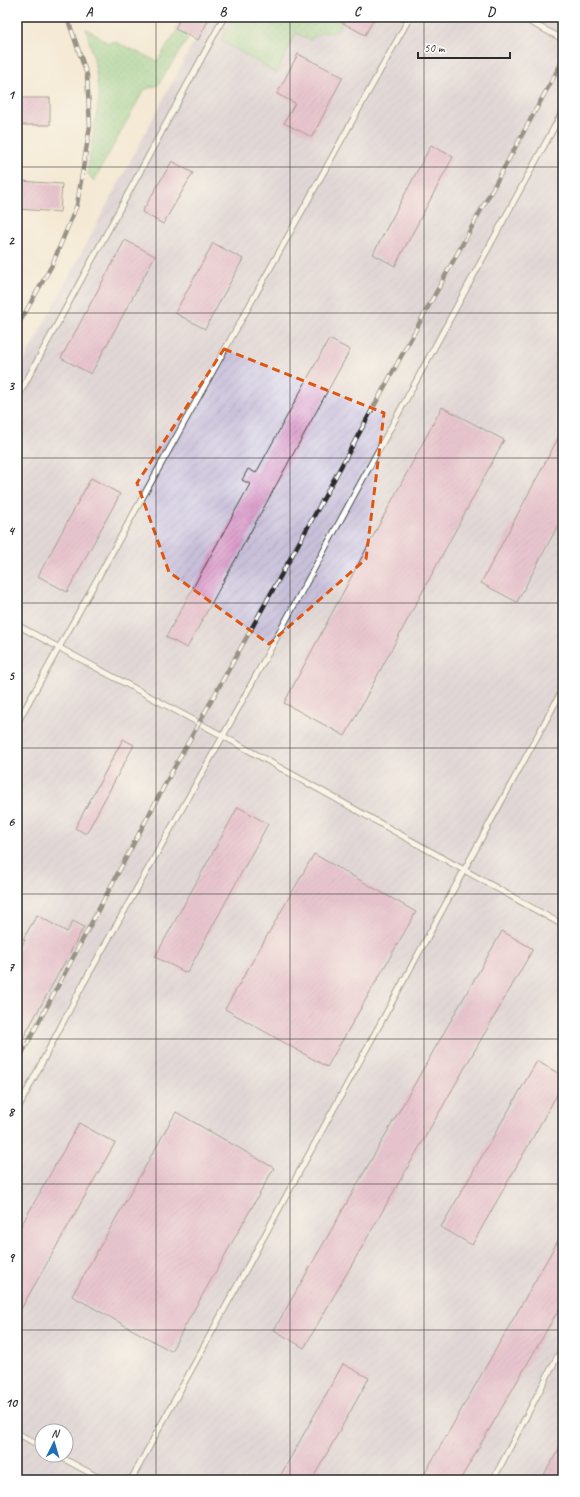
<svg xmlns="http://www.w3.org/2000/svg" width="580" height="1497" font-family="Caveat,sans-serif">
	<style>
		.industrial { fill: url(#industrial-furrows); fill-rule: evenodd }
		.grass { fill: url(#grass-dots); stroke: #5a7d5a }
		.building { fill: url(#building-hatch) }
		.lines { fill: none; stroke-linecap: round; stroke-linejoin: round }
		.lane-casing { stroke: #494844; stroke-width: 7 }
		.lane { stroke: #fff; stroke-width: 5 }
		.rail-casing { stroke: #2b2b2b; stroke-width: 4.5 }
		.rail { stroke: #fff; stroke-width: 3; stroke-dasharray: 9; stroke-linecap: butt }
		.marked { fill: none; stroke: #df570e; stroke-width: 3; stroke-dasharray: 8 5; stroke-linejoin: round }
		.grid { fill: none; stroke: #2b2b2b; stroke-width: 1; stroke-opacity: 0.55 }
		.neatline { fill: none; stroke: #2b2b2b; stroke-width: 1.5 }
		.grid-label { font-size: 13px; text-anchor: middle; font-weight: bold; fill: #2b2b2b }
	</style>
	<defs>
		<pattern id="industrial-furrows" width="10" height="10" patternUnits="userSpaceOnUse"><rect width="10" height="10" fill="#c8bfd8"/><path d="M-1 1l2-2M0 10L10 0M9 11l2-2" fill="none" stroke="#aca4ba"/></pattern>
		<pattern id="grass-dots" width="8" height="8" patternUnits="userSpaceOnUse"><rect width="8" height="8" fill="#88cf89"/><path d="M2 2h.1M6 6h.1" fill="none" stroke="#6fa870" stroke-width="1.8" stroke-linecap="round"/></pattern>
		<pattern id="building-hatch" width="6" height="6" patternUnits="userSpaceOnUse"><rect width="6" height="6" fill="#d998c8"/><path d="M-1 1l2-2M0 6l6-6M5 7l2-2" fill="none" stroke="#b07ca3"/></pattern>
	</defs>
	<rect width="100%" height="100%" fill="#fff"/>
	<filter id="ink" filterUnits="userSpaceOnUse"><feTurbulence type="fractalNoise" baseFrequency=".025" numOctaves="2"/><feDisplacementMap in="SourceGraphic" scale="8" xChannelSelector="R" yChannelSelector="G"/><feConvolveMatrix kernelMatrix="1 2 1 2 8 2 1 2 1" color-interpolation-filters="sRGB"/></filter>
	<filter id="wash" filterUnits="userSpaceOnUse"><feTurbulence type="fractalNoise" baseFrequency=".012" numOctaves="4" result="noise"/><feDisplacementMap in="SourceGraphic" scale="16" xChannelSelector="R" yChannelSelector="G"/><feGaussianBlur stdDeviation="0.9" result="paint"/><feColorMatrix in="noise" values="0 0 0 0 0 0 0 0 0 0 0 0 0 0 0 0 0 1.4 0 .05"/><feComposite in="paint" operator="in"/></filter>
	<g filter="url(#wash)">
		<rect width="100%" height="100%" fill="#f4e9d4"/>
		<path class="industrial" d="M207,17H563V1480H17V374ZM42,1431H66V1455H42Z"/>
		<path class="grass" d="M234,17H338L341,26L334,33L323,32L310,40L296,33L276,73L220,40Z
			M182,23L195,28L158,85L144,90L94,181L87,173L99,97L94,60L86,28L108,43L114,41L157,61Z"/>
		<g id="blocks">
			<path class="building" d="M181,17H210L198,40L175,29Z
				M332,17H375L365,35Z
				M298,54L343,77L312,137L284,123L295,103L277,94Z
				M17,98H50V125H17Z
				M431,145L453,157L395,266L373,254Z
				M172,161L193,173L163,224L142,212Z
				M20,181L62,184L60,212L17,209V187H20Z
				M125,240L155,256L91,374L61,358Z
				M213,243L243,259L205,329L175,313Z
				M329,339L350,350L187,648L166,637L250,484L242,480L248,469L256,473Z
				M442,407L504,440L345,736L284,703Z
				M563,429V516L517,602L481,583Z
				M91,478L120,494L67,592L38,576Z
				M123,739L134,745L86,834L75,828Z
				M238,807L268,824L187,973L155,957Z
				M314,854L416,912L327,1067L225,1009Z
				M37,915L67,932L73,921L84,927L17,1049V954L25,940L23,939Z
				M502,931L533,949L304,1348L274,1330Z
				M537,1061L563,1076V1084L472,1245L441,1227Z
				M176,1112L274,1168L171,1351L72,1296Z
				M79,1123L115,1143L17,1316V1233Z
				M563,1232V1302L460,1480H421Z
				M343,1364L369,1378L312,1480H278Z
				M563,1442V1480H541Z"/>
		</g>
	</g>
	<g filter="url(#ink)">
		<use href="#blocks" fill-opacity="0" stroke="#494844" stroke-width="1"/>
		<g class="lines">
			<g class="lane-casing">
				<path id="lane" d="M520,17L563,39
					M17,398L224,17
					M17,625L223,736L563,925
					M17,723L410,17
					M17,1110L82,986L223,736L563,111
					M17,1433L42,1447
					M57,1455L103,1480
					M131,1480L563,689
					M493,1480L563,1346"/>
			</g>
			<use href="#lane" class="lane"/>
			<g class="rail-casing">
				<path id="rail" d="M17,327L52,265L77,205L90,126L87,75L67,17
					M17,1063L169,777L320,505L563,60"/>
			</g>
			<use href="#rail" class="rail"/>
		</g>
	</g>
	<path d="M0 0H580V1497H0ZM224,349L384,413L366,559L269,644L169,572L137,483Z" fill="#f4e9d4" fill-opacity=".55" fill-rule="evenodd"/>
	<path class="marked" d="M224,349L384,413L366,559L269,644L169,572L137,483Z"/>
	<path class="grid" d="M156,17V1480M290,17V1480M424,17V1480M17,167H563M17,313H563M17,458H563M17,603H563M17,748H563M17,894H563M17,1039H563M17,1184H563M17,1330H563"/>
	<rect width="580" height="1497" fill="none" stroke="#fff" stroke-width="44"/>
	<g transform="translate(54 1443) rotate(5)"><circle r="19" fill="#ffffff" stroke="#aaaaaa"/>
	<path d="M0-3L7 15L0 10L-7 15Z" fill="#1f6fb2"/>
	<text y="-6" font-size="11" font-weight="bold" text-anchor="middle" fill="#2b2b2b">N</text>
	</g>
	<path d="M418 52v6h92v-6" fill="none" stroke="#2b2b2b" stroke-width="2"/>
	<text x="424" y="52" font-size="12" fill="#2b2b2b" stroke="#ffffff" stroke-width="3" paint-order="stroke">50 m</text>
	<rect x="22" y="22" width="536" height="1453" class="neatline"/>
	<g class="grid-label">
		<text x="89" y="16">A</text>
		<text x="223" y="16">B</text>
		<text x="357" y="16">C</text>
		<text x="491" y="16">D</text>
		<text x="11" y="99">1</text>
		<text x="11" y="245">2</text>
		<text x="11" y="390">3</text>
		<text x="11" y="535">4</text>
		<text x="11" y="680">5</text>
		<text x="11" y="826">6</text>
		<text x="11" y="971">7</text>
		<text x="11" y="1116">8</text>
		<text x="11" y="1262">9</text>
		<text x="11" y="1407">10</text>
	</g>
</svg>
